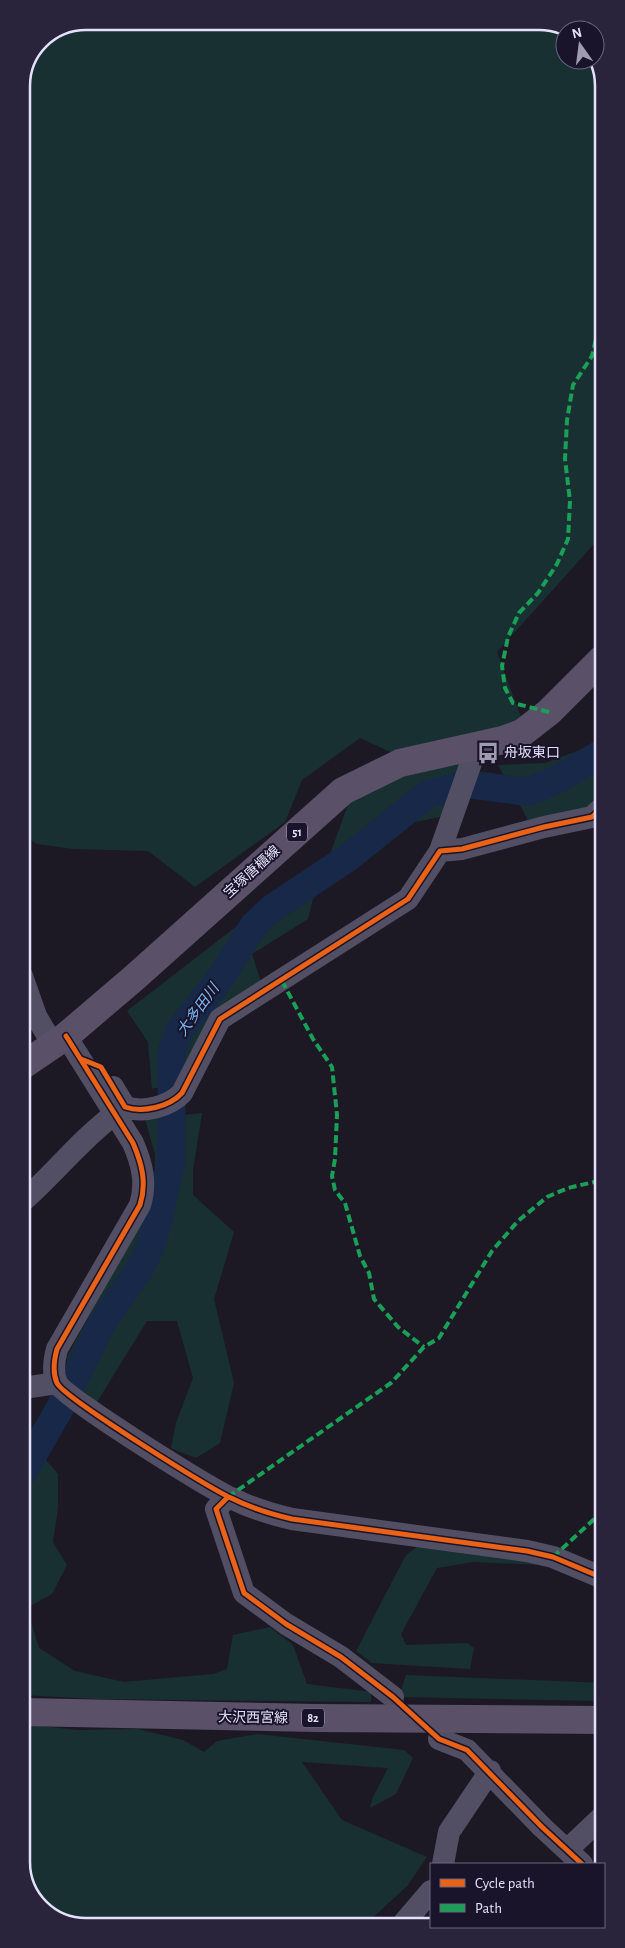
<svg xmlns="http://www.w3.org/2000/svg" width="625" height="1948" font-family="'Alegreya Sans','Noto Sans JP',sans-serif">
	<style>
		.green { fill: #193032 }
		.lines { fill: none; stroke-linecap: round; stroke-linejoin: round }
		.river { stroke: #172849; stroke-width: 28 }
		.minor { stroke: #524f65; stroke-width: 22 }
		.major { stroke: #5a5068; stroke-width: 28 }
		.quiet { stroke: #1a9f57; stroke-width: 4; stroke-dasharray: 8 4; stroke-linecap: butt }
		.cycleway-casing { stroke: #19142a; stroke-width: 8 }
		.cycleway { stroke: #ea6118; stroke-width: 5 }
		.labels { text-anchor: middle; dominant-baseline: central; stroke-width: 4; stroke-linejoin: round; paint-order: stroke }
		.shield { fill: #19142a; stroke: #a8a4bd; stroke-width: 1 }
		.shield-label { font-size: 12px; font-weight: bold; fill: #e5e1fc }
		.poi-label { font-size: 14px; fill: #e5e1fc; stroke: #19142a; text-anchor: start }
		.street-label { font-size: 14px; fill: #e5e1fc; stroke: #19142a }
		.water-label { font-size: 15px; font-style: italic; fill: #7ab6f1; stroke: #19142a }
		.rim { fill: none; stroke: #e5e1fc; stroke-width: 2.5 }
	</style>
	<rect width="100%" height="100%" fill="#1c1925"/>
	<path class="green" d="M87,21H543L565,31V60L595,59L602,70V535L497,652L522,720L464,745L399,756L360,738L302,780L285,822L195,887L148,851L73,849L37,844L22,834L21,83L41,40Z
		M602,742V794L580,813L528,820L498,765L545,763Z
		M472,760L445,816L391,827L350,860L313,899L308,919L252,954L261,982L180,1081L152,1089L148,1042L127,1011L330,854L349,802L392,776Z
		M202,1113L193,1170V1195L234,1232L214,1299L234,1383L220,1443L196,1458L171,1448L176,1423L193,1378L177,1321H147L97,1402L67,1378V1357L154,1195L155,1154L145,1119Z
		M23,1430L33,1434L45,1459L58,1474V1508L53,1542L67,1565L52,1594L27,1608L39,1648L75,1671L124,1682L213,1674L227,1669L233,1635L270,1627L293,1645L307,1684L371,1692V1702L94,1699L23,1695Z
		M420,1545L532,1558L538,1565L473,1562L437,1568L401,1634L406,1645L467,1643L474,1648L470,1669L372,1663L356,1651L406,1555Z
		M406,1675L604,1683V1701L399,1697Z
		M23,1724L77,1730L138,1729L183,1740L204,1752L217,1741L257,1734L404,1750L413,1758L396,1794L370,1808L373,1797L388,1768L302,1762L342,1820L427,1857L408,1885L365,1925L82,1927L44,1911L23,1878Z"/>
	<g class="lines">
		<path class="river" d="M23,1472L60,1408L101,1325L139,1270L150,1248L160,1214L171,1161L172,1051L179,1031L220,979L254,925L271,909L349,857L428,794L467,784L527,792L556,780L602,753"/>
		<path class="minor" d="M440,851L472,760V745
			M22,976L36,1016L53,1045
			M66,1036L133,1143C142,1164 147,1183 140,1205L57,1349C54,1360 52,1372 57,1383C64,1398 208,1487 231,1498C251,1508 270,1514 292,1519L527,1551L553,1557L603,1578
			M113,1087L125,1107C143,1113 169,1107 182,1093L220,1019L408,899L440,851L462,849L544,827L592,817L602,808
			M23,1201C55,1173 81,1139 116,1113
			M23,1388L57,1383
			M228,1497L216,1509L244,1593L286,1624L341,1657L393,1697
			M439,1739L467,1750L542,1827L582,1864
			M568,1849L604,1815
			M443,1864L449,1832L490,1771
			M402,1925L431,1891"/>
		<path class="major" d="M22,1066L66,1036L134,978L343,791L400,763L503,740L522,733L549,712L602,659
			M23,1712L316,1718L604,1720"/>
		<path class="quiet" d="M549,712L513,703L505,688L502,666L508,637L519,613L538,593L557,564L568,539L570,501L565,459L567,420L573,385L592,356L602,313
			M282,981L313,1039L332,1067L337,1115L335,1159L332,1176L335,1190L345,1203L360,1256L369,1273L374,1299L398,1327L424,1347
			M228,1497L391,1383L424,1347L439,1338L492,1251L518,1221L547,1197L568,1188L603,1180
			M553,1557L603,1511"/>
		<g class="cycleway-casing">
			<path id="cycleway" d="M66,1036L133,1143C142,1164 147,1183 140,1205L57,1349C54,1360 52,1372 57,1383C64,1398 208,1487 231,1498C251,1508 270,1514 292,1519L527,1551L553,1557L603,1578
				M81,1059L101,1067L125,1107C143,1113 169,1107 182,1093L220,1019L408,899L440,851L462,849L544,827L592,817L602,808
				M228,1497L216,1509L244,1593L286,1624L341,1657L393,1697L439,1739L467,1750L542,1827L582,1864"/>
		</g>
		<use href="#cycleway" class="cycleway"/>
	</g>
	<defs>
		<g id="bus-bare" transform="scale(1.725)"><path d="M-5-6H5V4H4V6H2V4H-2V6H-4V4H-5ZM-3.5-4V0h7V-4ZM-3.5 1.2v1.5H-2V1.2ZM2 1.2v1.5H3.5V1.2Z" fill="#9f9bb1" stroke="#19142a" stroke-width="2.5" paint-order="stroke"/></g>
	</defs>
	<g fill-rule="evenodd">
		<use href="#bus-bare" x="488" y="753"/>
	</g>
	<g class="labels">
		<g class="shield">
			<rect x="287" y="822.5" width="20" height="19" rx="4"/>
			<rect x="302" y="1708.5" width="22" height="19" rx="4"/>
		</g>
		<g class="shield-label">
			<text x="297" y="832">51</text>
			<text x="313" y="1718">82</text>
		</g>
		<g class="poi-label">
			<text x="504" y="753">舟坂東口</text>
		</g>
		<g class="street-label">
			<text transform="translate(252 872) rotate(-42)">宝塚唐櫃線</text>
			<text transform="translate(253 1718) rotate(1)">大沢西宮線</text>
		</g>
		<g class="water-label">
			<text transform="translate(198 1010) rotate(-54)">大多田川</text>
		</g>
	</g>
	<path d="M0 0H625V1948H0ZM86 30H539A56 56 0 0 1 595 86V1862A56 56 0 0 1 539 1918H86A56 56 0 0 1 30 1862V86A56 56 0 0 1 86 30Z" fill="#29243b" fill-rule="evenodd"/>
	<path class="rim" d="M86 30H539A56 56 0 0 1 595 86V1862A56 56 0 0 1 539 1918H86A56 56 0 0 1 30 1862V86A56 56 0 0 1 86 30Z"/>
	<rect x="430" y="1863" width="175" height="65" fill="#19142a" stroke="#6b667e"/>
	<rect x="440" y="1879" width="25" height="8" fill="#ea6118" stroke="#6b667e"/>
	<text x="475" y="1888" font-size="15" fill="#e5e1fc">Cycle path</text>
	<rect x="440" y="1904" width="25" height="8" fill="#1a9f57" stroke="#6b667e"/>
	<text x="475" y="1913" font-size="15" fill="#e5e1fc">Path</text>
	<g transform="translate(580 45) rotate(346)"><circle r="24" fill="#19142a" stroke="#6b667e"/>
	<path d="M0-4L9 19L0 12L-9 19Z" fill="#9f9bb1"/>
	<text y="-8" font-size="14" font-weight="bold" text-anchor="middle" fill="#e5e1fc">N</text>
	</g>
</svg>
